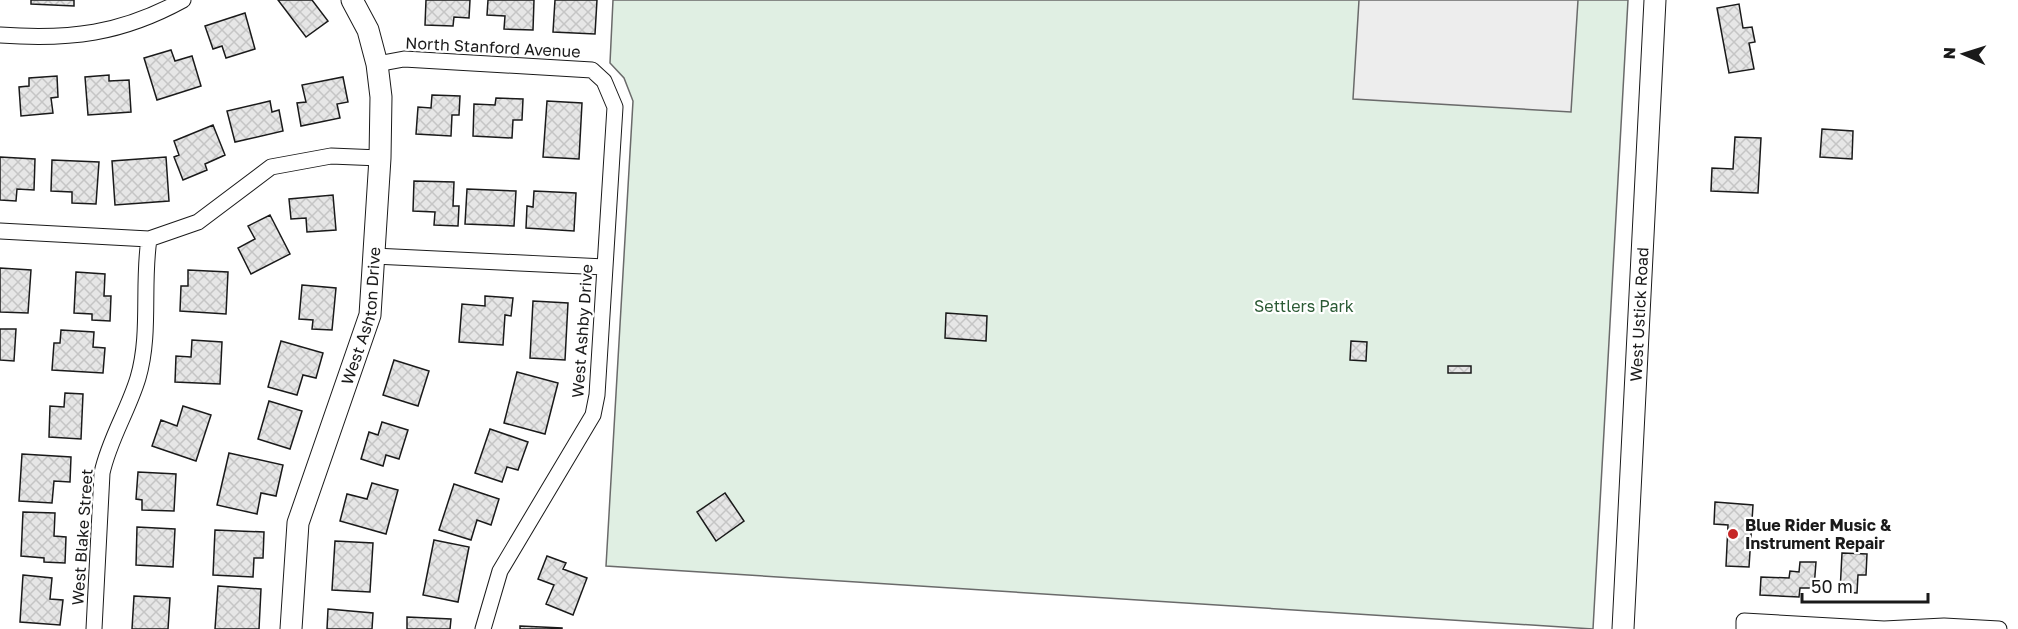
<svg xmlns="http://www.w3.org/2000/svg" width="2018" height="629" font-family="'Golos Text',sans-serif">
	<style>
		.park { fill: #e0efe3; stroke: #6a6a6a; stroke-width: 1.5 }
		.parking { fill: #ededed; stroke: #6a6a6a; stroke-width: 1.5 }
		.building { fill: url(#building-cross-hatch); stroke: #1a1a1a; stroke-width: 1.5 }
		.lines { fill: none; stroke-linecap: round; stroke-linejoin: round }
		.street-casing { stroke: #1a1a1a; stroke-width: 17 }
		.secondary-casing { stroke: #1a1a1a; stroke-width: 23 }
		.street { stroke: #fff; stroke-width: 15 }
		.secondary { stroke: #fff; stroke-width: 21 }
		.poi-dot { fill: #c62828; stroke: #fff; stroke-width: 2 }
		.labels { text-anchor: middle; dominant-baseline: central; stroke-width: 4.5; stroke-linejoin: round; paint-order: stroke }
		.street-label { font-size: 16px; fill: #1a1a1a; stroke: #fff }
		.park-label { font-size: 16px; fill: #2b5a34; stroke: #fff }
		.poi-label { font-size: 16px; font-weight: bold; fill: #1a1a1a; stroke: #fff; text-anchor: start }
	</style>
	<defs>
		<pattern id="building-cross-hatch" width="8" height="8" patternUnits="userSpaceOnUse" patternTransform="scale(1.5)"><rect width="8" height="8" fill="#e6e6e6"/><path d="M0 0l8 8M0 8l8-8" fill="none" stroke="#c5c5c5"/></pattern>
	</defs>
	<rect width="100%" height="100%" fill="#fff"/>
	<path class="park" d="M613,0H1628L1593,629L606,566L633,101L624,78L610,63Z"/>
	<path class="parking" d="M1359,0H1578L1571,112L1353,99Z"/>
	<path class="building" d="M31,0H74V6L31,4Z
		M278,0H312L328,21L306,37Z
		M426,0H470L469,18L454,17L453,26L425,25Z
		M488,0H534L533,30L504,29L505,16L487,15Z
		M555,0H597L595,34L553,32Z
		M1739,4L1743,28L1752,27L1755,42L1749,43L1754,69L1729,73L1717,8Z
		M245,13L255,49L226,58L222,46L213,49L205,26Z
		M171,50L175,61L192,56L201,86L157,100L144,58Z
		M109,75V81L129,80L131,112L88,115L85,77Z
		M57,76L58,97L51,98L53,113L21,116L19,87L29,86V78Z
		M343,77L348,102L337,104L340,118L301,126L297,103L306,102L302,85Z
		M432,95L460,96L459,115H452L451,136L416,134L418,107L431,108Z
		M496,98L523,99L522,120H513L512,138L473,136L474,104L495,105Z
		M270,101L272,112L279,110L283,131L235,142L227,111Z
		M547,101L582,103L579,159L543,157Z
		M213,125L225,155L205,164L207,170L183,180L174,157L179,155L174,141Z
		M1822,129L1853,131L1852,159L1820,157Z
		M1735,137L1761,138L1758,193L1711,191L1712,168L1733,169Z
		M0,157L35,159L34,190L17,189L16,201L0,200Z
		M166,157L169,201L115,205L112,161Z
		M52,160L99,162L96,204L72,203V192L51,191Z
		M414,181L454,182L453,206H459L458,226L434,225L435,212L413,211Z
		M467,189L516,191L514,226L465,224Z
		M534,191L576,193L574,231L526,228L527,206L533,207Z
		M333,195L336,230L307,232L306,218L291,219L289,199Z
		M270,215L290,254L251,274L238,248L255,239L248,226Z
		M0,268L31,270L28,313L0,312Z
		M188,270L228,272L226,314L180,311L181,286H188Z
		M76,272L105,274L104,296H111L110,321L92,320V314L74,313Z
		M302,285L336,288L332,330L312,329L313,320L299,319Z
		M485,296L513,298L511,316L505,315L503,345L459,342L462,304L485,306Z
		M533,301L568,303L565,360L530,358Z
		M946,313L987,316L986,341L945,338Z
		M0,329H16L14,361L0,360Z
		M61,330L94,332L93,347L105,348L103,373L52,370L54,343H60Z
		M192,340L222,342L220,384L175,382L176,356L191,357Z
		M281,341L323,353L316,378L303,375L297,395L268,387Z
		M1351,341L1367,342L1366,361L1350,360Z
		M394,360L429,371L418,406L383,395Z
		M1448,366H1471V373H1448Z
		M517,372L558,383L545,434L504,423Z
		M65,393L83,394L81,439L49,437L50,406L64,407Z
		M269,401L302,411L290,449L258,439Z
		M183,406L211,415L196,461L152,446L161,420L177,426Z
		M382,422L408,430L399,459L386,455L383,466L361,459L369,432L378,435Z
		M490,429L528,442L518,470L507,467L502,482L475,473Z
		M229,453L283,465L276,496L261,493L257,514L217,505Z
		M22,454L71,457L70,482L54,481L52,503L19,501Z
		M138,472L176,474L174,511L142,510V500L136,499Z
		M372,483L398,490L386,534L340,521L347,494L367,499Z
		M454,484L499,499L491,525L477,520L471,540L439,530Z
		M725,493L744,521L716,541L697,512Z
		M1715,502L1753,505L1749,567L1726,566L1728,525L1714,524Z
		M23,512L55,513L54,536L66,537L65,563L44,562V558L21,556Z
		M137,527L175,529L173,567L136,565Z
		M215,530L264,532L263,558H254L253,577L213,575Z
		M434,540L469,547L458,602L423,595Z
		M335,541L373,543L370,592L332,590Z
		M1842,553L1867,554L1866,575H1858L1857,593L1840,592Z
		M547,556L566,563L563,569L587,578L573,615L546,604L554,585L538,579Z
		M1800,562H1816L1814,588H1800L1799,597L1760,595L1761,577L1789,578L1790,571L1799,572Z
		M23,575L52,578L50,599L63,600L60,625L20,622Z
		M218,586L261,589L259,629H215Z
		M134,596L170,598L168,629H132Z
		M328,609L373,613L372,629H327Z
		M407,617L451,619L450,629H407Z
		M520,626L562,628V629H520Z"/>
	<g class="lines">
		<g class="street-casing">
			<path id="street" d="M0,35C70,40 121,34 183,0
				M377,64L404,59L592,70L604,81L615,107L597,395L593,415L500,571L483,629
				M0,231L149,239L198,222L271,167L331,156L380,158
				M374,256L605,267
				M94,629L102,473C109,440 128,411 138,378C151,334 142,285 149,239
				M1744,629V621L1884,629L1944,626L1999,629"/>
		</g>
		<g class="secondary-casing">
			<g id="secondary">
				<path id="s1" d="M291,629L298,523L370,315L380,158L381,97L377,64L368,30L352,0"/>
				<path id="s2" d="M1623,629L1655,0"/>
			</g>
		</g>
		<use href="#street" class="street"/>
		<use href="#secondary" class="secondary"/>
	</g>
	<circle class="poi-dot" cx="1733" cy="534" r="6"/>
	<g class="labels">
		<g class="street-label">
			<text transform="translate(493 47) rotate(3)">North Stanford Avenue</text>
			<text stroke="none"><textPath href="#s2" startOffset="315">West Ustick Road</textPath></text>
			<text stroke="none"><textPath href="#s1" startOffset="324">West Ashton Drive</textPath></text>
			<text transform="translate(582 331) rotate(-86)">West Ashby Drive</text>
			<text transform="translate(82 537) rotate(-86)">West Blake Street</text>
		</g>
		<g class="park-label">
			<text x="1304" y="306">Settlers Park</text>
		</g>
		<g class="poi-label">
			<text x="1745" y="525">Blue Rider Music &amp;<tspan x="1745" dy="18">Instrument Repair</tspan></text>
		</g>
	</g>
	<g transform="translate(1964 54) rotate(273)" stroke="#ffffff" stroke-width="4.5" paint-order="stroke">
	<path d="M0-4.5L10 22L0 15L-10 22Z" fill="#1a1a1a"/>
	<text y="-9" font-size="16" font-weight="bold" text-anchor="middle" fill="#1a1a1a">N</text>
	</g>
	<path d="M1802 593v9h126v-9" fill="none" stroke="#1a1a1a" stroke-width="3"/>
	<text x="1811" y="593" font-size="18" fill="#1a1a1a" stroke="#ffffff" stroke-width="4.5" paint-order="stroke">50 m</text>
</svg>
